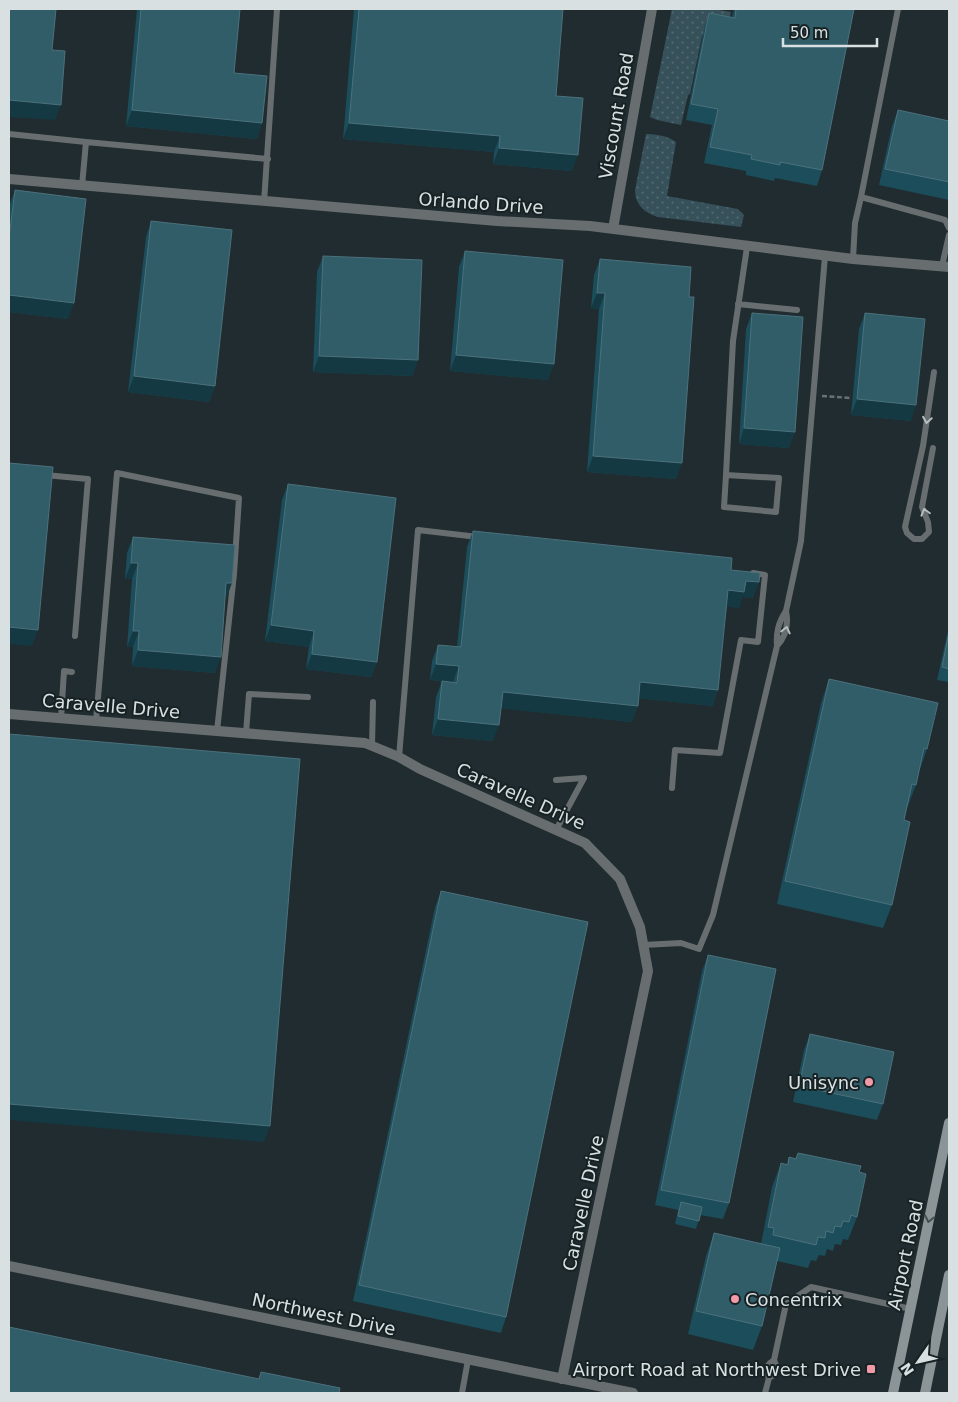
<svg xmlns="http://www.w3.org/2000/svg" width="958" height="1402" font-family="'DejaVu Sans',sans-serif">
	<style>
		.grass { fill: url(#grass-dots) }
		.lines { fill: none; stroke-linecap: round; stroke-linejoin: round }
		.path { stroke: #687274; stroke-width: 2.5; stroke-dasharray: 5 2.5; stroke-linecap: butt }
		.service { stroke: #686e70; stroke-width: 6 }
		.minor { stroke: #686e70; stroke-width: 10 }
		.tertiary { stroke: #686e70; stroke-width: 10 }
		.secondary { stroke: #8b9598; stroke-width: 10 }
		.wall { fill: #1c4d5a }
		.shaded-wall { fill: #153943 }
		.building { fill: #315d69; stroke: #4b717c }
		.oneway { stroke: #b7bec0 }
		.oneway2 { stroke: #455053 }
		.poi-dot { fill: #f39aa8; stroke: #172225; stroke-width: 2 }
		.labels { text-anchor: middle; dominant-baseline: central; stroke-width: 4; stroke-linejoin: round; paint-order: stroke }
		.street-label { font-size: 18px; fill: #d9e0e2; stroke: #172225 }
		.poi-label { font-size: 18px; fill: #d9e0e2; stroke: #172225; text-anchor: end }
	</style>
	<defs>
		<pattern id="grass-dots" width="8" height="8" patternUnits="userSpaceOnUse" patternTransform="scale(1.25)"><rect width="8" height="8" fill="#36515a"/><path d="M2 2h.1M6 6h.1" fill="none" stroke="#526a71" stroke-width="1.8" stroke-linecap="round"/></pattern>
	</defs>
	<rect width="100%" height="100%" fill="#202c2f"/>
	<path class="grass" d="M672,9H714L731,12L727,29L702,36L690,94L688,95L681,125L657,120L650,117Z
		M646,134C656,134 668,136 676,142L667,196L738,209L744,215L741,227L658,217C645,213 635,205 635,190Z"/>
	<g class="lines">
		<path class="path" d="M822,396L851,398"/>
		<path class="service" d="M9,134L86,142L82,186
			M86,142L268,159
			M861,197L898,9
			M264,202L277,9
			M853,259L855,223L861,197L945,220L949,228
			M942,266L949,235
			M738,304L797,310
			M933,448L922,507L928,522L929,532L922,539H914L907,533L905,527L923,446L934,372
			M45,475L88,479L75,636
			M726,475L724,507L776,512L779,478L726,475L733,341L747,247
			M777,646C786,636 789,625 786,611
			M61,718L64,671L72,672
			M96,721L117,473L239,498L234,574L217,731
			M246,733L249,694L308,697
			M372,746L373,702
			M399,757L418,530L478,537
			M672,788L675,750L720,753L741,640L758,642L765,575L753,573
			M556,830L584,778L556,780
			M643,945L681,943L699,949L713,915L777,646C776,633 778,623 786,611L801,541L825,256
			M769,1378L766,1373C767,1366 768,1364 774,1360
			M462,1393L468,1360
			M765,1393L769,1378L774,1375L776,1365L774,1360L786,1304L811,1287L911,1309"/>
		<path class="minor" d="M9,714L365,743L399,757L420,769L585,843L620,879L640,927L648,971L562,1379"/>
		<path class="tertiary" d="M9,179L497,221L590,226L853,259L949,267
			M613,229L652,9
			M9,1266L633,1393"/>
		<path class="secondary" d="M893,1393L949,1123
			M925,1393L949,1275"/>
	</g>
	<path class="wall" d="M137,9H240L234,73L262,123L257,139L126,126Z
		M354,9H563L556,96L572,171L493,164L494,152L343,139Z
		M734,9H854L822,170L817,186L775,178L774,181L746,175V171L704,163L712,125L686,120L704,29L709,13L732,17Z
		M898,110L949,121V200L879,185L892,126Z
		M15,190L68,319L9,312V206Z
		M151,221L215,386L209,402L128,392L146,237Z
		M465,251L548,380L450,371L459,267Z
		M323,256L413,376L313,372L317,272Z
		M600,259L689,297L676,479L587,472L599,309L591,308L594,275Z
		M752,313L789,448L739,444L746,329Z
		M865,313L911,421L851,415L859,329Z
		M288,484L377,662L371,677L306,669L309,647L265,641L282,500Z
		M473,531L731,570L753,598L742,597L739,608L727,606L713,706L638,698L632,722L501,708L493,741L432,735L436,697L442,681L453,683V682L430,680L432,661L438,645L457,647L467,547Z
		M133,537L226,599H225L215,673L132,666L133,647H127L132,579H125L127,553Z
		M949,626V682L937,680Z
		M829,679L927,749L919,772L916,785L907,808H906L904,820L892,905L883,928L777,904L821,703Z
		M441,891L506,1317L501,1333L353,1301L435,907Z
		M708,955L729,1203L723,1219L700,1215L696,1229L675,1224L678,1210L655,1205L702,971Z
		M810,1034L883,1104L877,1120L793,1102L804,1050Z
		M798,1153L859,1172L857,1217L848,1240L843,1239L841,1245L835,1244L833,1251L827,1249L825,1256L819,1255L816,1261L811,1260L808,1268L777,1261L762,1326L753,1350L688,1334L706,1256L714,1233L761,1244L772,1187L781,1163L786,1165L789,1157L795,1159Z"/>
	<path class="shaded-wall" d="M9,100L61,105L55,120L9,117Z
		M132,110L262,123L257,139L126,126Z
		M349,123L500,136L494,152L343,139Z
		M499,148L578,155L572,171L493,164Z
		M597,293H605L599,309L591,308Z
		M9,295L74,303L68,319L9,312Z
		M456,355L554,364L548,380L450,371Z
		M319,356L418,360L413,376L313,372Z
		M134,376L215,386L209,402L128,392Z
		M857,399L916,405L911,421L851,415Z
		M744,428L795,432L789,448L739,444Z
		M593,456L682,463L676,479L587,472Z
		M131,563H138L132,579H125Z
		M746,581L759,582L753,598L742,597L739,608L723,606L728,590Z
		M226,583H232L226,599H221Z
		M271,625L314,631L309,647L265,641Z
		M9,627L38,630L32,646L9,644Z
		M133,631H139L133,647H127Z
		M138,650L221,657L215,673L132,666Z
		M312,654L377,662L371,677L306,669Z
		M436,664L459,666L453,682L430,680Z
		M640,682L718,690L713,706L634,698Z
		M503,692L638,706L632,722L497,708Z
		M438,719L499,725L493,741L432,735Z
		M9,1104L270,1126L264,1142L9,1120Z"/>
	<path class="building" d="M9,9H56L52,50L65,51L61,105L9,100Z
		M141,9H240L234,73L267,76L262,123L132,110Z
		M359,9H563L556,96L583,98L578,155L499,148L500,136L349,123Z
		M736,9H854L822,170L780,162V165L751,159L752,155L710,147L718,109L691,104L709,13L735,18Z
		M898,110L949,121V182L885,169Z
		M15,190L86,199L74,303L9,295V239Z
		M151,221L232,230L215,386L134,376Z
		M465,251L563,260L554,364L456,355Z
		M323,256L422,260L418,360L319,356Z
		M600,259L691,267L689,297H694L682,463L593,456L605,293H597Z
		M752,313L803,317L795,432L744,428Z
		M865,313L925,319L916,405L857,399Z
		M9,463L53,467L38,630L9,627Z
		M288,484L396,498L377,662L312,654L314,631L271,625Z
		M473,531L732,558L731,570L760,573L759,582L746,581L744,592L728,590L718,690L640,682L638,706L503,692L499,725L438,719L442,681L457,683L459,666L436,664L438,645L461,647Z
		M133,537L235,545L232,583H226L221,657L138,650L139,631H133L138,563H131Z
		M949,632V669L942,667Z
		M829,679L938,703L927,749L924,748L916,785L912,784L904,820L910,822L892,905L785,881Z
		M9,734L300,759L270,1126L9,1104Z
		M441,891L588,922L506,1317L359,1285Z
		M708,955L776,969L729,1203L661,1190Z
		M810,1034L894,1052L883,1104L799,1086Z
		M798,1153L861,1166L859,1172L866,1174L857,1217L851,1215L849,1222L843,1221L841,1227L835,1226L833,1233L826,1231L825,1238L818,1237L816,1245L773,1235L774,1228L768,1227L781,1163L788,1165L789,1157L796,1159Z
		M681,1202L702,1207L699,1221L678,1216Z
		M714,1233L780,1248L762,1326L696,1311Z
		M9,1327L259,1379L261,1372L340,1388L339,1393H9Z"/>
	<defs><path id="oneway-chevron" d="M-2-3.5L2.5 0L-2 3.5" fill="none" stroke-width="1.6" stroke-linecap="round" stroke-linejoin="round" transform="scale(1.25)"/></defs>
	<g class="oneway">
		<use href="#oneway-chevron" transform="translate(927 420) rotate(99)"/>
		<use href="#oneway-chevron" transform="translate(925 512) rotate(-106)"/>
		<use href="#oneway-chevron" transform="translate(786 630) rotate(-77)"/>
	</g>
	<use class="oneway2" href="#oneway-chevron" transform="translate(929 1219) rotate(102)"/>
	<g class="poi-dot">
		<circle cx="869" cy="1082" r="5"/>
		<circle cx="735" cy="1299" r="5"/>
		<rect x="866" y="1364" width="10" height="10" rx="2.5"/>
	</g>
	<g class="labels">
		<g class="street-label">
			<text transform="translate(616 116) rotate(-80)">Viscount Road</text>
			<text transform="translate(481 203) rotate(4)">Orlando Drive</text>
			<text transform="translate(111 706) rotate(5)">Caravelle Drive</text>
			<text transform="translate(521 796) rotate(24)">Caravelle Drive</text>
			<text transform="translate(583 1203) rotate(-78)">Caravelle Drive</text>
			<text transform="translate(905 1255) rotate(-78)">Airport Road</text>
			<text transform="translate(324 1314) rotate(12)">Northwest Drive</text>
		</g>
		<g class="poi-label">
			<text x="859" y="1082">Unisync</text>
			<text x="745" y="1299" text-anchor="start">Concentrix</text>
			<text x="861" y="1369">Airport Road at Northwest Drive</text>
		</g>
	</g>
	<rect width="958" height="1402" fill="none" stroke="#d9e0e2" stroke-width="20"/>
	<g transform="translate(918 1362) rotate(236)" stroke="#172225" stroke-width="4" paint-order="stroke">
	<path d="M0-4L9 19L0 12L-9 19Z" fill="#d9e0e2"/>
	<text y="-8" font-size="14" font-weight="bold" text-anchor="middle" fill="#d9e0e2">N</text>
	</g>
	<path d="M783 38v8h94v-8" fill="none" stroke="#d9e0e2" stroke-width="2.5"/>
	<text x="790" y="38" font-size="15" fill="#d9e0e2" stroke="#172225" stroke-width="4" paint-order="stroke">50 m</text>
</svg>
